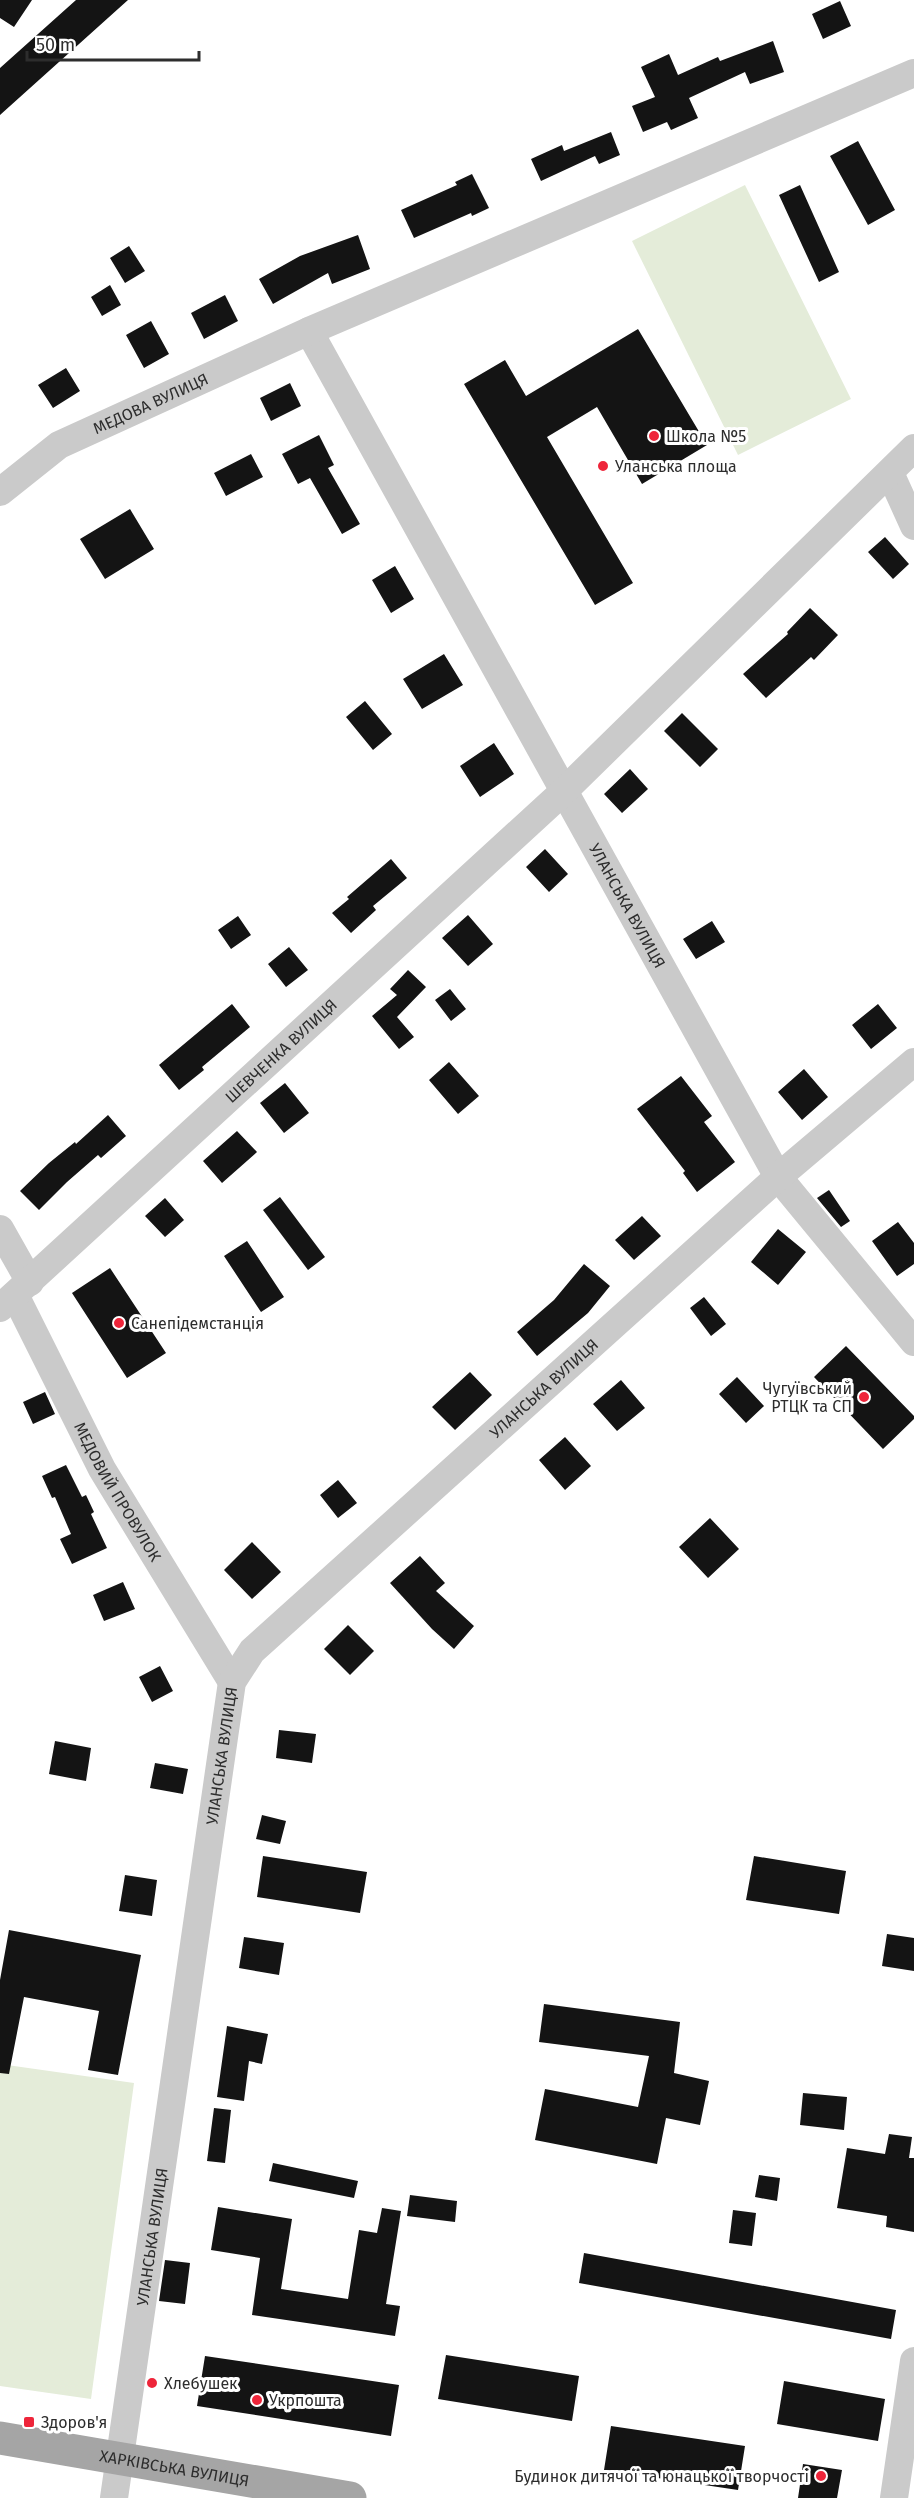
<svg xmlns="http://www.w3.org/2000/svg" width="914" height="2498" font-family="'Fira Sans',sans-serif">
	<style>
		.green { fill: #e4ecd9 }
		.building { fill: #141414 }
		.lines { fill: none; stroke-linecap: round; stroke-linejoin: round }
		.minor { stroke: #cacaca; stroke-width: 28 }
		.major { stroke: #a5a5a5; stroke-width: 33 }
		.poi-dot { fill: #ee253a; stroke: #fff; stroke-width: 2 }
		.labels { text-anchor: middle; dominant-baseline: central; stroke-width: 6; stroke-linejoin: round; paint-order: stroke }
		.street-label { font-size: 16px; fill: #2d2d2d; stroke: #fff }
		.poi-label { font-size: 16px; fill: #2d2d2d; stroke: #fff; text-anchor: start }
	</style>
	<rect width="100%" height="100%" fill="#fff"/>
	<path class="green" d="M745,185L851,399L738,455L632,241Z
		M0,2064L134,2083L91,2399L0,2386Z"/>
	<path class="building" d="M0,0H32L14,27L0,18Z
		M76,0H128L0,115V68Z
		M840,1L851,26L823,39L812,14Z
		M773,41L784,72L750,84L745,72L689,98L698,118L671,130L667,122L643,132L632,106L655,97L641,67L669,54L678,75L718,57L720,61Z
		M611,132L620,155L599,164L595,156L541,181L531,159L562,145L564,151Z
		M858,141L895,210L868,225L830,156Z
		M472,174L489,208L472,216L471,213L414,238L401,210L457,185L455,182Z
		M800,185L839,272L819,282L779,195Z
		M358,235L370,269L332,284L328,273L273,304L259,279L300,256Z
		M129,246L145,271L125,283L110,258Z
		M110,285L121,305L102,316L91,297Z
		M225,295L238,321L204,339L191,313Z
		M151,321L169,354L144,368L126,335Z
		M638,329L707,445L642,484L597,407L547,437L633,583L595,605L464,384L505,360L526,396Z
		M66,368L80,391L53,408L38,385Z
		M290,383L301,406L271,421L260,398Z
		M319,435L334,465L328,468L360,524L342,534L310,478L298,484L282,454Z
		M251,454L263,477L226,496L214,473Z
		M130,509L154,549L105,579L80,539Z
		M885,537L909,564L893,579L868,552Z
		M395,566L414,599L391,613L372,580Z
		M810,608L838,635L814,660L811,657L766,698L743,674L788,634L787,632Z
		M444,654L463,685L422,709L403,679Z
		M365,701L392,734L373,750L346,717Z
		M682,713L718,749L700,767L664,731Z
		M494,743L514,774L480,797L460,766Z
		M630,769L648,789L622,813L604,794Z
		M545,849L568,874L549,892L526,867Z
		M391,859L407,878L373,906L376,910L351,933L332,913L349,899L347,897Z
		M468,915L493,944L468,966L442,938Z
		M238,916L251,935L231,949L218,930Z
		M712,921L725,942L696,959L683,939Z
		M289,947L308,970L286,987L268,964Z
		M408,970L426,987L397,1017L414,1037L399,1049L372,1016L397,995L390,989Z
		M450,989L466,1009L451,1021L435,1000Z
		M232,1004L250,1027L202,1067L204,1070L179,1090L159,1065Z
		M878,1004L897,1028L871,1049L852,1025Z
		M449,1062L479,1096L458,1114L429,1080Z
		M804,1069L828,1097L802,1120L778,1092Z
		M681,1076L712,1116L704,1122L735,1162L697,1192L683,1173L685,1171L637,1109Z
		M285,1083L309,1113L284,1133L260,1103Z
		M108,1115L126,1136L101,1158L98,1155L67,1182L39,1210L20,1191L49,1163L75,1142L76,1144Z
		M237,1131L257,1152L222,1183L203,1161Z
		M829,1190L850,1221L841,1227L817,1198Z
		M280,1197L325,1257L308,1270L263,1210Z
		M165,1198L184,1220L165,1237L145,1216Z
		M642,1216L661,1236L634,1260L615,1240Z
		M898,1222L914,1243V1264L897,1276L872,1241Z
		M778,1229L806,1252L778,1285L751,1262Z
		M247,1241L284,1297L261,1312L224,1256Z
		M584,1264L610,1286L588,1313L537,1356L517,1332L554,1300Z
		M110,1268L166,1353L127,1378L72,1293Z
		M704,1297L726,1324L711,1336L690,1308Z
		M846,1346L914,1416V1419L883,1449L814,1377Z
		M470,1372L492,1395L455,1430L432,1407Z
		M737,1377L764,1406L746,1423L719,1394Z
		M621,1380L645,1408L617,1431L593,1404Z
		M45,1392L55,1414L33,1424L23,1402Z
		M565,1437L591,1466L565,1490L539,1460Z
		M66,1465L82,1497L86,1495L94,1512L91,1514L107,1548L72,1564L60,1539L71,1534L55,1497L52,1498L42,1476Z
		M338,1480L357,1503L338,1518L320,1495Z
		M710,1518L739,1549L708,1578L679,1547Z
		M252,1542L281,1572L252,1599L224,1570Z
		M420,1556L445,1583L436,1591L474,1626L454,1649L432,1629L390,1583Z
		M123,1582L135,1609L104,1621L93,1595Z
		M348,1625L374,1651L350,1675L324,1649Z
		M160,1666L173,1691L152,1702L139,1677Z
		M279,1730L316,1734L312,1763L276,1758Z
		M55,1741L91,1748L86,1781L49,1774Z
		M155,1763L188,1769L183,1794L150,1788Z
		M262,1815L286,1821L280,1844L256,1839Z
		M263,1856L367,1872L360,1913L257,1897Z
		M754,1856L846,1871L839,1914L746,1900Z
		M125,1875L157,1880L152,1916L119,1911Z
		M9,1930L141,1955L118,2075L88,2070L99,2011L24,1997L9,2074L0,2073V1980Z
		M887,1934L914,1938V1971L882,1966Z
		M244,1937L284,1943L279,1975L239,1968Z
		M544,2004L680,2022L674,2073L709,2081L700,2125L666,2118L657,2164L535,2140L545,2089L638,2107L649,2056L539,2042Z
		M227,2026L268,2034L262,2064L249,2061L244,2101L217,2097Z
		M803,2093L847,2097L844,2130L800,2125Z
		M214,2108L231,2110L225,2163L207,2161Z
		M889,2134L912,2137L909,2158H914V2232L886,2227L887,2216L837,2208L847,2148L885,2154Z
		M273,2163L358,2181L354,2198L269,2181Z
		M759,2175L780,2178L777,2201L755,2197Z
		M410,2195L457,2201L455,2222L407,2216Z
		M218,2207L292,2219L281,2289L348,2299L359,2230L377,2233L382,2208L401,2211L386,2304L400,2306L395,2336L252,2315L260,2258L211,2250Z
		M733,2210L756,2213L752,2246L729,2243Z
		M584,2253L896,2310L891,2339L579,2283Z
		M165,2260L190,2263L185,2304L159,2301Z
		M446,2355L579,2376L572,2421L438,2399Z
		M205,2356L399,2385L391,2436L197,2406Z
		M784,2381L885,2399L878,2441L777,2424Z
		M611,2426L745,2446L738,2490L604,2470Z
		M803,2464L842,2470L837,2498H798Z"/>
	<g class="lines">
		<g class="minor">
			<path id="s1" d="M309,331L778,1177L914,1342"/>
			<path d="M890,473L914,526"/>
			<path id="s2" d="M0,492L59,445L309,331L914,73"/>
			<path d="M0,1229L30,1282"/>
			<path id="s3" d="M15,1295L102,1469L232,1682"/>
			<path id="s4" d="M0,1308L563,792L914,448"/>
			<path id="s5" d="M114,2498L232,1682L252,1651L778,1177L914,1062"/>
			<path d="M894,2498L914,2361"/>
		</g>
		<path class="major" id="s6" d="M0,2438L350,2498"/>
	</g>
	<g class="poi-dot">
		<circle cx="654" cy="436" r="6"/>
		<circle cx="603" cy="466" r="6"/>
		<circle cx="119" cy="1323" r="6"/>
		<circle cx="864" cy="1397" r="6"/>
		<circle cx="152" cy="2383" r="6"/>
		<circle cx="257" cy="2400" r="6"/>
		<rect x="23" y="2416" width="12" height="12" rx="3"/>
		<circle cx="821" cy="2476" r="6"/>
	</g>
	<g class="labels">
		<g class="street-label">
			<text stroke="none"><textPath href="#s2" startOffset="176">МЕДОВА ВУЛИЦЯ</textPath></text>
			<text stroke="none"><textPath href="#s1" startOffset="657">УЛАНСЬКА ВУЛИЦЯ</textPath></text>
			<text stroke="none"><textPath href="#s4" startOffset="381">ШЕВЧЕНКА ВУЛИЦЯ</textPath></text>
			<text stroke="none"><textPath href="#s5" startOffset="1254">УЛАНСЬКА ВУЛИЦЯ</textPath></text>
			<text stroke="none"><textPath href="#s3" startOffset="222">МЕДОВИЙ ПРОВУЛОК</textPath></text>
			<text stroke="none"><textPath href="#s5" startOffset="750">УЛАНСЬКА ВУЛИЦЯ</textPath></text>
			<text stroke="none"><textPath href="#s5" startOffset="264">УЛАНСЬКА ВУЛИЦЯ</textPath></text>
			<text stroke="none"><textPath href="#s6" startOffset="177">ХАРКІВСЬКА ВУЛИЦЯ</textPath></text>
		</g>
		<g class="poi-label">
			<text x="666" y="436">Школа №5</text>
			<text x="615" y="466">Уланська площа</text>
			<text x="131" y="1323">Санепідемстанція</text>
			<text x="852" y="1388" text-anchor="end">Чугуївський<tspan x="852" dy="18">РТЦК та СП</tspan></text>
			<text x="164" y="2383">Хлебушек</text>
			<text x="269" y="2400">Укрпошта</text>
			<text x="41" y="2422">Здоров'я</text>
			<text x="809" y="2476" text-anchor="end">Будинок дитячої та юнацької творчості</text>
		</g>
	</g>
	<path d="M27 51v9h172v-9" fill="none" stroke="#2d2d2d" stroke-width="3"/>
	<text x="36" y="51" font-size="18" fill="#2d2d2d" stroke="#ffffff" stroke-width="4.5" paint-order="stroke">50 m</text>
</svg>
